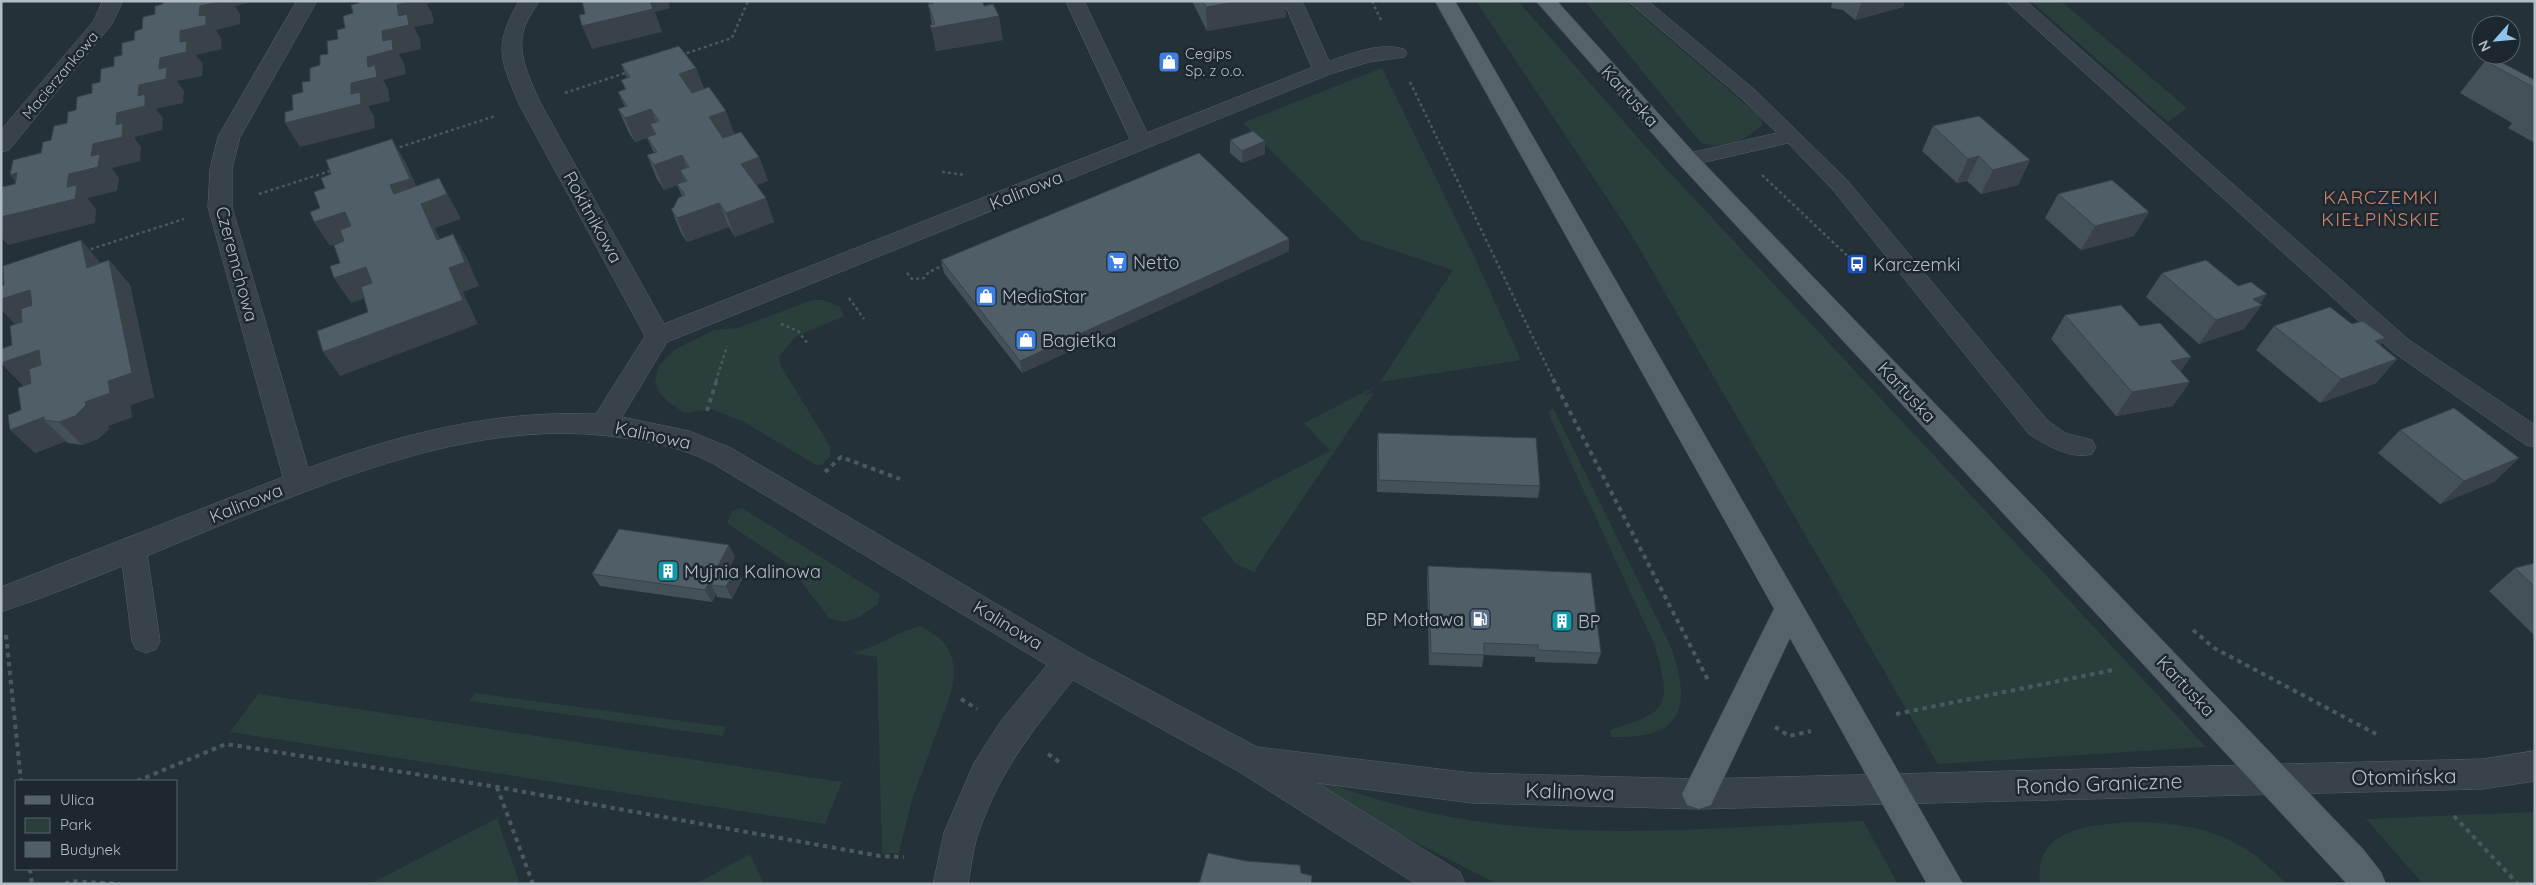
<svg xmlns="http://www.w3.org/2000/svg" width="2536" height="885" font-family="Quicksand,sans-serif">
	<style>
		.green { fill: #2a3f3c }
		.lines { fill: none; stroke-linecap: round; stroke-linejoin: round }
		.service-casing { stroke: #566068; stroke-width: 1 }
		.minor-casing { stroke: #566068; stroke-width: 1 }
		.tertiary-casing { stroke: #566068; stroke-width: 1 }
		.primary-casing { stroke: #444e56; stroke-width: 1 }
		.path-far1 { stroke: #485b5a; stroke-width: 2.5; stroke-dasharray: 3 3; stroke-linecap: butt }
		.path { stroke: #485b5a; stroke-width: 4; stroke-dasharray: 4.5 4.5; stroke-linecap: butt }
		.service { fill: #38424a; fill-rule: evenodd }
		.minor { fill: #38424a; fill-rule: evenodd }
		.tertiary { fill: #38424a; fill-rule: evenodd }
		.primary { fill: #56626a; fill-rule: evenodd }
		.wall { fill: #455159 }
		.shaded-wall { fill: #384248 }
		.building { fill: #505e67; stroke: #384248 }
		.labels { text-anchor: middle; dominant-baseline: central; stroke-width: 5; stroke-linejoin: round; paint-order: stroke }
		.far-poi-label { font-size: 15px; fill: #b3bdc5; stroke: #1d272f; text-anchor: start }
		.far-street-label { font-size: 15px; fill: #b3bdc5; stroke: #1d272f }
		.street-label { font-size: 18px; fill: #b3bdc5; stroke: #1d272f }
		.poi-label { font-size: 18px; fill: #b3bdc5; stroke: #1d272f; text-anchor: start }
		.neighbourhood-label { font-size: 19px; letter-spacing: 1px; fill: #cb8368; stroke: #1d272f }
		.near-street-label { font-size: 21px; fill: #b3bdc5; stroke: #1d272f }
	</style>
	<rect width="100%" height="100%" fill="#243139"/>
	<path class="green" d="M1476,1H1518L1645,146L2206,747L1938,764L1631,234Z
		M1585,1H1625L1761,118L1762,125C1745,141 1725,149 1701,143Z
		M2031,1H2061L2187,108L2168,122Z
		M1382,68L1474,256L1521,360L1380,382L1453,270L1360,239L1243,123Z
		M812,300H823L839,306L844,316L795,337L779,357L781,366L831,448L830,456L822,465H816L744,422L711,409L685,413L669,403L660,393L655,383L658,367L674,350L714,330L738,328Z
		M1376,386L1365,395L1374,393L1256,568V571L1253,572L1235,563L1201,518L1330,451L1304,423Z
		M1553,408L1671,647C1693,710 1681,739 1611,737L1610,730C1669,712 1672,706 1655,646L1548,413Z
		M742,508L880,594L878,604L859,617L845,622L829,618L787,563L727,523L732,511Z
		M920,626C952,642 958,659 951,693L912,800L899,853H882L877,657L852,653C877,648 896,632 920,626Z
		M475,693L726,727L722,736L470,701Z
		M258,694L842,782L825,824L230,732Z
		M1302,775C1350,791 1400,808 1451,817C1587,842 1726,827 1863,821L1898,884H1498L1344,806Z
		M2535,812V884H2423L2366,819Z
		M497,818L520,884H370Z
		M2132,822C2198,823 2241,834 2286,884H2040C2034,827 2091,825 2132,822Z
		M750,854L764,884H696Z"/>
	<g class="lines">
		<g class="service-casing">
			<path id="service" d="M1066,1H1084L1152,143L1149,147L1142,149L1135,147L1132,143Z
				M1284,1H1302L1333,70L1330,74H1316L1313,70Z
				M1628,1H1648L1755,90L1847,180L2047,420L2065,433L2092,440L2096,447L2092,454C2071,460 2046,445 2029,434L1833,190L1788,143L1688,166L1681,165L1678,160L1681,155L1777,133L1741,98Z
				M2006,1H2026L2409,340L2535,425V447L2526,445L2393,352Z
				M133,536L142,539L146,547L160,641L156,649L146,653L136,649L132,641L120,547L124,539Z"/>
		</g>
		<g class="minor-casing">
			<path id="minor" d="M103,1H123L112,24L9,150L1,152V130L93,22Z
				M297,1H317L240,137L232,169V207L308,468C403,433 495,410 596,414L645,336L519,104C500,58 493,47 519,1H539C534,10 527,19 524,29C516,54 531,82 541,104L664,324L1316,66C1343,57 1376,41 1404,49L1407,53L1404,57L1369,62L1330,74L667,342L622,417L689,431L731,448L1080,653L1257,747L1472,773L1699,779L1892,774L1904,778L1909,789L1904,800L1892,804L1699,809L1472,803L1317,783L1460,872L1465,884H1416L1238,771L1073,680C1032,731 1001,769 979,831C973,848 971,867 968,884H933L944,833L974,763L1001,721L1047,665L712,463C688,450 663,445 636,440C523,419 413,451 307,491C205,529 105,577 1,612V587L283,477L208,207L210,169L218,137Z"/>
		</g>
		<g class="tertiary-casing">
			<path id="tertiary" d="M2535,751V781L2483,789L1892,804L1880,800L1875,789L1880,778L1892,774L2483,759Z"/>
		</g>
		<g class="primary-casing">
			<path id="primary" d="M1435,1H1455L1963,884H1927L1790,638L1711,805L1699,809L1687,805L1682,794L1774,609Z
				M1536,1H1557L1696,155L2363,849L2381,872L2386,884H2347L1680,165Z"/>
		</g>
		<path class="path-far1" d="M1372,1L1382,22
			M681,55L732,38L748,1
			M1410,82L1554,381
			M565,93L628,72
			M394,149L495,116
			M942,172L966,175
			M1762,175L1856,264
			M259,194L333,170
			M85,251L184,219
			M907,273L912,279L924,278L929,272L944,265
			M849,298L864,319
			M781,324L798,331L808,344
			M716,381L727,346"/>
		<path class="path" d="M1553,379L1708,680
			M707,411L717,379
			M825,472L841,457L900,479
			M2193,630L2214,648L2376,734
			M6,635L21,781
			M961,699L977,709
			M1896,714L2113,670
			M1775,727L1789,736L1811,731
			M1048,754L1062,764
			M137,781L226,744L497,787L880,856L904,857
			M497,787L533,884
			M2454,816L2518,884
			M30,869L32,884
			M65,884L71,881L120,884"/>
		<use href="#service" class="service"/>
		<use href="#minor" class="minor"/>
		<use href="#tertiary" class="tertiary"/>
		<use href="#primary" class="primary"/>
	</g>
	<path class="wall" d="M929,1H982L984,6L1003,40L936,51L932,24L928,4H929Z
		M1192,1H1286V17L1207,31Z
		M1831,1H1905L1903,7L1855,20L1843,10L1831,8L1832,2Z
		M2485,61L2535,80V143L2508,128L2512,123L2460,93Z
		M621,64L696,68L704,89L735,134L759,157L768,181L756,185L774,222L735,237L729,227L687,242L681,233L671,209L674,207L682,196L677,185L664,190L657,179L647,155L654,153L647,138L635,142L629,133L618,109L625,107L618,92L625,89L621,80L627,78Z
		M1933,126L2030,160L2018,185L1981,194L1967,181L1957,183L1922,151Z
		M1230,140L1265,154L1242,163L1230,153Z
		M2058,194L2149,212L2134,236L2081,250L2045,218Z
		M1289,239V251L1022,373L944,273L941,260Z
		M81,240L100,263L109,260L130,285L154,397L130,405L132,417L108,426L109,429L98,439L82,445L68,443L66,441L35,453L21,410L24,386L1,363L12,345L15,324L1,309L4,285Z
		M2162,273L2260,304L2244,329L2199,344L2146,297Z
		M2065,315L2140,326L2191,357L2180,371L2173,406L2116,416L2051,339Z
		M2352,324L2386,338L2380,345L2397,359L2376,383L2320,403L2256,350L2274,326Z
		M2400,430L2519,458L2494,482L2440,504L2378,453Z
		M1378,433L1540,486L1538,498L1377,492V445Z
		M735,557L730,567L742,579L732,599L717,597L716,594L712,602L600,586L592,574Z
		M2535,563V636L2489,591L2515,568Z
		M1428,566L1601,653L1597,664L1535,662V657L1484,655L1482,667L1429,665L1427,578Z"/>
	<path class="shaded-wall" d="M223,1H256L235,6L240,14V24L216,30L221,38L222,49L196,55L203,64L202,76L177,81L184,91L183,103L156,109L163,118L162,130L135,137V139L141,147L140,161L112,168L119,178L117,191L88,198V199L96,209L95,223L8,245L1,237V217L67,187L69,174L91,156L93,144L116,125L117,113L138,96L139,85L159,69L160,58L180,42V31L199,16L200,6Z
		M413,1H439L427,4L432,13L434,23L414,27L420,38L421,49L399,54L404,63L406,74L383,80L388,89L390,101L368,106L374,116L375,128L300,147L285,123L351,94V83L368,67L367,57L383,41L382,31L399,16L397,5Z
		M642,1H668L670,8L655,12L662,32L592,49L582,26Z
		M1241,1H1286V17L1207,31L1206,7Z
		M1862,1H1905L1903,7L1855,20Z
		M999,16L1003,40L936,51L931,28Z
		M696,68L705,92L688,98L679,74Z
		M651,109L660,133L650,124L655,135L635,142L625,118Z
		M726,111L735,135L718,141L709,117Z
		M392,139L406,163L424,203L439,178L461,219L435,228L451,264L394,194L390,185Z
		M1265,141V154L1242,163V151Z
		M682,155L691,180L680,170L685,182L664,190L654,165Z
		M1979,156L1967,181L1957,183L1968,159Z
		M759,157L768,181L749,188L741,164Z
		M2030,160L2018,185L1981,194L1993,170Z
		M17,173L30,199L10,175Z
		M766,198L774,222L735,237L726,213Z
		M719,203L729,227L687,242L677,218Z
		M345,212L361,237L330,246L314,222Z
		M2149,212L2134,236L2081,250L2095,226Z
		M453,234L467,258L479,286L463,292L478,324L340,376L323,352L449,268Z
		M1289,239V251L1022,373L1020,361Z
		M81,240L101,264L87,268Z
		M109,260L130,285L154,397L130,405L132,417L108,426L109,429L98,439L82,445L59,422L85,402L108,381Z
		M366,267L382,292L351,303L334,278Z
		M30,290L52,314L17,326L1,309V299Z
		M2267,294L2258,307L2262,305L2244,329L2199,344L2216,320L2253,299Z
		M2386,338L2366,362L2375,341Z
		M39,350L62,374L25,387L1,363Z
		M2191,357L2174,381L2171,361Z
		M2397,359L2376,383L2320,403L2341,379Z
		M2190,382L2173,406L2116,416L2132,392Z
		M44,417V420L66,441L35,453L10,430Z
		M2519,458L2494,482L2440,504L2464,481Z
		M729,545L735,557L720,586L711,585L716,594L712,602L705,590Z
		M736,567L742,579L732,599L726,587Z"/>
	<path class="building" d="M163,1H223L200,6L199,16L206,15V25L180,31V42L187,41L186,52L160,58L159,69L167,67L166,79L139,85L138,96L145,94V106L117,113L116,125L123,123L122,137L93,144L91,156L100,154L98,167L69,174L67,187L77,185L75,199L1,217L2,187L15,184L17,173L10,175L13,160L41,153L43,142L51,140L54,126L67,123L68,112L76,110L77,97L92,93V84L100,82L101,69L114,66V57L122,55V43L134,40L135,31L142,29L143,17L155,14V6L163,4Z
		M358,1H413L397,5L399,16L407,14L409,25L382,31L383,41L392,39L393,50L367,57L368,67L375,65L377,77L351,83V94L360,92L361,104L285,123V112L293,110L292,95L303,92L302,82L310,81V68L320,65V55L328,54L327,41L338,39L337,30L345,28L343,16L353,13L351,5L359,3Z
		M582,1H650L653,9L582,26L579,15L585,14Z
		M932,1H982L984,6L993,4L999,16L931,28L930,25L935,24L928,4H933Z
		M1203,1H1241L1206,7Z
		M679,46L696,68L679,74L692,93L709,87L726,111L709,117L723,138L741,132L759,157L741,164L766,198L726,213L719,203L677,218L671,209L674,207L678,198L685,195L677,184L687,181L680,170L689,167L682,155L654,165L647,155L657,152L647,137L656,134L650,124L659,121L651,109L625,118L618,109L627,106L618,92L626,89L621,80L630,77L621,64Z
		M2493,58L2535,80V88L2485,61Z
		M1979,116L2030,160L1993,170L1979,156L1968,159L1933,126Z
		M1253,131L1265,141L1242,151L1230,140Z
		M392,139L410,179L390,185L394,194L439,178L447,194L421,204L437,240L453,234L465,262L449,268L463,300L323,352L317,331L368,312L361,287L372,283L366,267L334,278L330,266L340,263L334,245L344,241L340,230L351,226L345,212L314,222L310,212L320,208L314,192L325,188L321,178L331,174L326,160Z
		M1199,153L1289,239L1020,361L941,260Z
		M2112,180L2149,212L2095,226L2058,194Z
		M81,240L87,268L109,260L132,373L108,381L110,393L85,402L86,405L75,416L59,422L44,420V417L10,430L8,415L21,410L18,388L31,383L29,369L41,365L39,350L1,363V349L12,345L10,326L22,322L21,309L32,305L30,290L1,299V286L4,285L3,266Z
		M2206,260L2238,286L2251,282L2267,294L2253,299L2262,305L2216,320L2162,273Z
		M2121,305L2140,326L2160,323L2191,357L2171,361L2190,382L2132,392L2065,315Z
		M2330,307L2352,324L2363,321L2386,338L2375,341L2397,359L2341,379L2274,326Z
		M2454,408L2519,458L2464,481L2400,430Z
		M1378,433L1536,438L1540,486L1379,480Z
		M619,529L729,545L705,590L592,574Z
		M2535,563V587L2515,568Z
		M721,565L736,567L726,587L711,585Z
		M1428,566L1591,573L1601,653L1538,650V645L1484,643V655L1431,653Z
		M1208,853L1246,861L1300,865L1301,873L1312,876L1311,884H1199Z"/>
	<defs>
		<g id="shop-square" transform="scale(1.125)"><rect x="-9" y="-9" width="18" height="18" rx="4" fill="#3f7fe0" stroke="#1d272f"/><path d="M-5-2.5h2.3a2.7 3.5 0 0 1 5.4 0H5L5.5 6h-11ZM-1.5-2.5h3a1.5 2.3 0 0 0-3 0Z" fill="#fff"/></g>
		<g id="supermarket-square" transform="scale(1.125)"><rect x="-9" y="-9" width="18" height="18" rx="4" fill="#3f7fe0" stroke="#1d272f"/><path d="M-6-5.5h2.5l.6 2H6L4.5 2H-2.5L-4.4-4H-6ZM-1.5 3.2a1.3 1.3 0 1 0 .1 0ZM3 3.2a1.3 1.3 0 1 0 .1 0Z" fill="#fff"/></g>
		<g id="bus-square" transform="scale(1.125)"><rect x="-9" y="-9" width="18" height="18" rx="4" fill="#1a4fb4" stroke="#1d272f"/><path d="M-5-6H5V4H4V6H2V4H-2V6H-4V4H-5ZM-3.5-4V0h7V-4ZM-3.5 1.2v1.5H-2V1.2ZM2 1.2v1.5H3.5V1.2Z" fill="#fff"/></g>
		<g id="building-square" transform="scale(1.125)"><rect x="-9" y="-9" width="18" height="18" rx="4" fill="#0f9aa8" stroke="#1d272f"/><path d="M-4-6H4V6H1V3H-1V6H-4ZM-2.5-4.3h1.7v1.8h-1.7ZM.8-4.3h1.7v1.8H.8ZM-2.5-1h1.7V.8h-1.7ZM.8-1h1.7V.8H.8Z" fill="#fff"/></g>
		<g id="fuel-square" transform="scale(1.125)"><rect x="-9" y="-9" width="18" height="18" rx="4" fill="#5c6f8a" stroke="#1d272f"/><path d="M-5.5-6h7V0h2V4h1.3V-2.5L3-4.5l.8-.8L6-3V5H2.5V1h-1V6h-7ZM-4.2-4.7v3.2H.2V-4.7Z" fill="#fff"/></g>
	</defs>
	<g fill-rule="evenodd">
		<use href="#shop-square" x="1169" y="62"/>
		<use href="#supermarket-square" x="1117" y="262"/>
		<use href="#bus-square" x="1857" y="264"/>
		<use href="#shop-square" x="986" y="296"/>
		<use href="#shop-square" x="1026" y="340"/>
		<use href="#building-square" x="668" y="571"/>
		<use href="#fuel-square" x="1480" y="619"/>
		<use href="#building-square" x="1562" y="621"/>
	</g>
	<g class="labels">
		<g class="far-poi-label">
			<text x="1185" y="53">Cegips<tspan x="1185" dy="17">Sp. z o.o.</tspan></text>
		</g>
		<g class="far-street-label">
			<text transform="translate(60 75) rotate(-50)">Macierzankowa</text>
		</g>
		<g class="street-label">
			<text transform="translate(1630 96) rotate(48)">Kartuska</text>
			<text transform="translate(1026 190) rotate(-22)">Kalinowa</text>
			<text transform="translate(593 217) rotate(61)">Rokitnikowa</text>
			<text transform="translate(237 264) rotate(75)">Czeremchowa</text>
			<text transform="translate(1907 392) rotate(47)">Kartuska</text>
			<text transform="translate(653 435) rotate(12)">Kalinowa</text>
			<text transform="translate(246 503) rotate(-22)">Kalinowa</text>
			<text transform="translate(1008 625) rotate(31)">Kalinowa</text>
			<text transform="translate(2186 686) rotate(47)">Kartuska</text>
		</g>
		<g class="poi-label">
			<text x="1133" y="262">Netto</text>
			<text x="1873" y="264">Karczemki</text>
			<text x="1002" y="296">MediaStar</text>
			<text x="1042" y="340">Bagietka</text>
			<text x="684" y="571">Myjnia Kalinowa</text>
			<text x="1464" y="619" text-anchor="end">BP Motława</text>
			<text x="1578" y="621">BP</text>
		</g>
		<g class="neighbourhood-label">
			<text x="2381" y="197">KARCZEMKI<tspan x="2381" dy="22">KIEŁPIŃSKIE</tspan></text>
		</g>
		<g class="near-street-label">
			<text transform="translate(2404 776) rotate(-1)">Otomińska</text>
			<text transform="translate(2099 783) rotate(-2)">Rondo Graniczne</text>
			<text transform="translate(1570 791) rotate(2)">Kalinowa</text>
		</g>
	</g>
	<rect width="2536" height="885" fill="none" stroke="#b3bdc5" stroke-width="5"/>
	<rect x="15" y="780" width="162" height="90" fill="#1d272f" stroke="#59636b"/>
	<rect x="25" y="796" width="25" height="8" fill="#56626a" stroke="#59636b"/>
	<text x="60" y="805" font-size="15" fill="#b3bdc5">Ulica</text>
	<rect x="25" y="818" width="25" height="15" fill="#2a3f3c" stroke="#59636b"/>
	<text x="60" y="830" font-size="15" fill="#b3bdc5">Park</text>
	<rect x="25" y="842" width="25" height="15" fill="#505e67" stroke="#59636b"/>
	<text x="60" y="855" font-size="15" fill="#b3bdc5">Budynek</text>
	<g transform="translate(2496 40) rotate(243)"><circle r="24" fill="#1d272f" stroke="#59636b"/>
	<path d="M0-4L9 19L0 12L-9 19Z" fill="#8fc4ef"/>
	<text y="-8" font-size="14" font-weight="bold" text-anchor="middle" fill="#b3bdc5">N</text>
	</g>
</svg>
